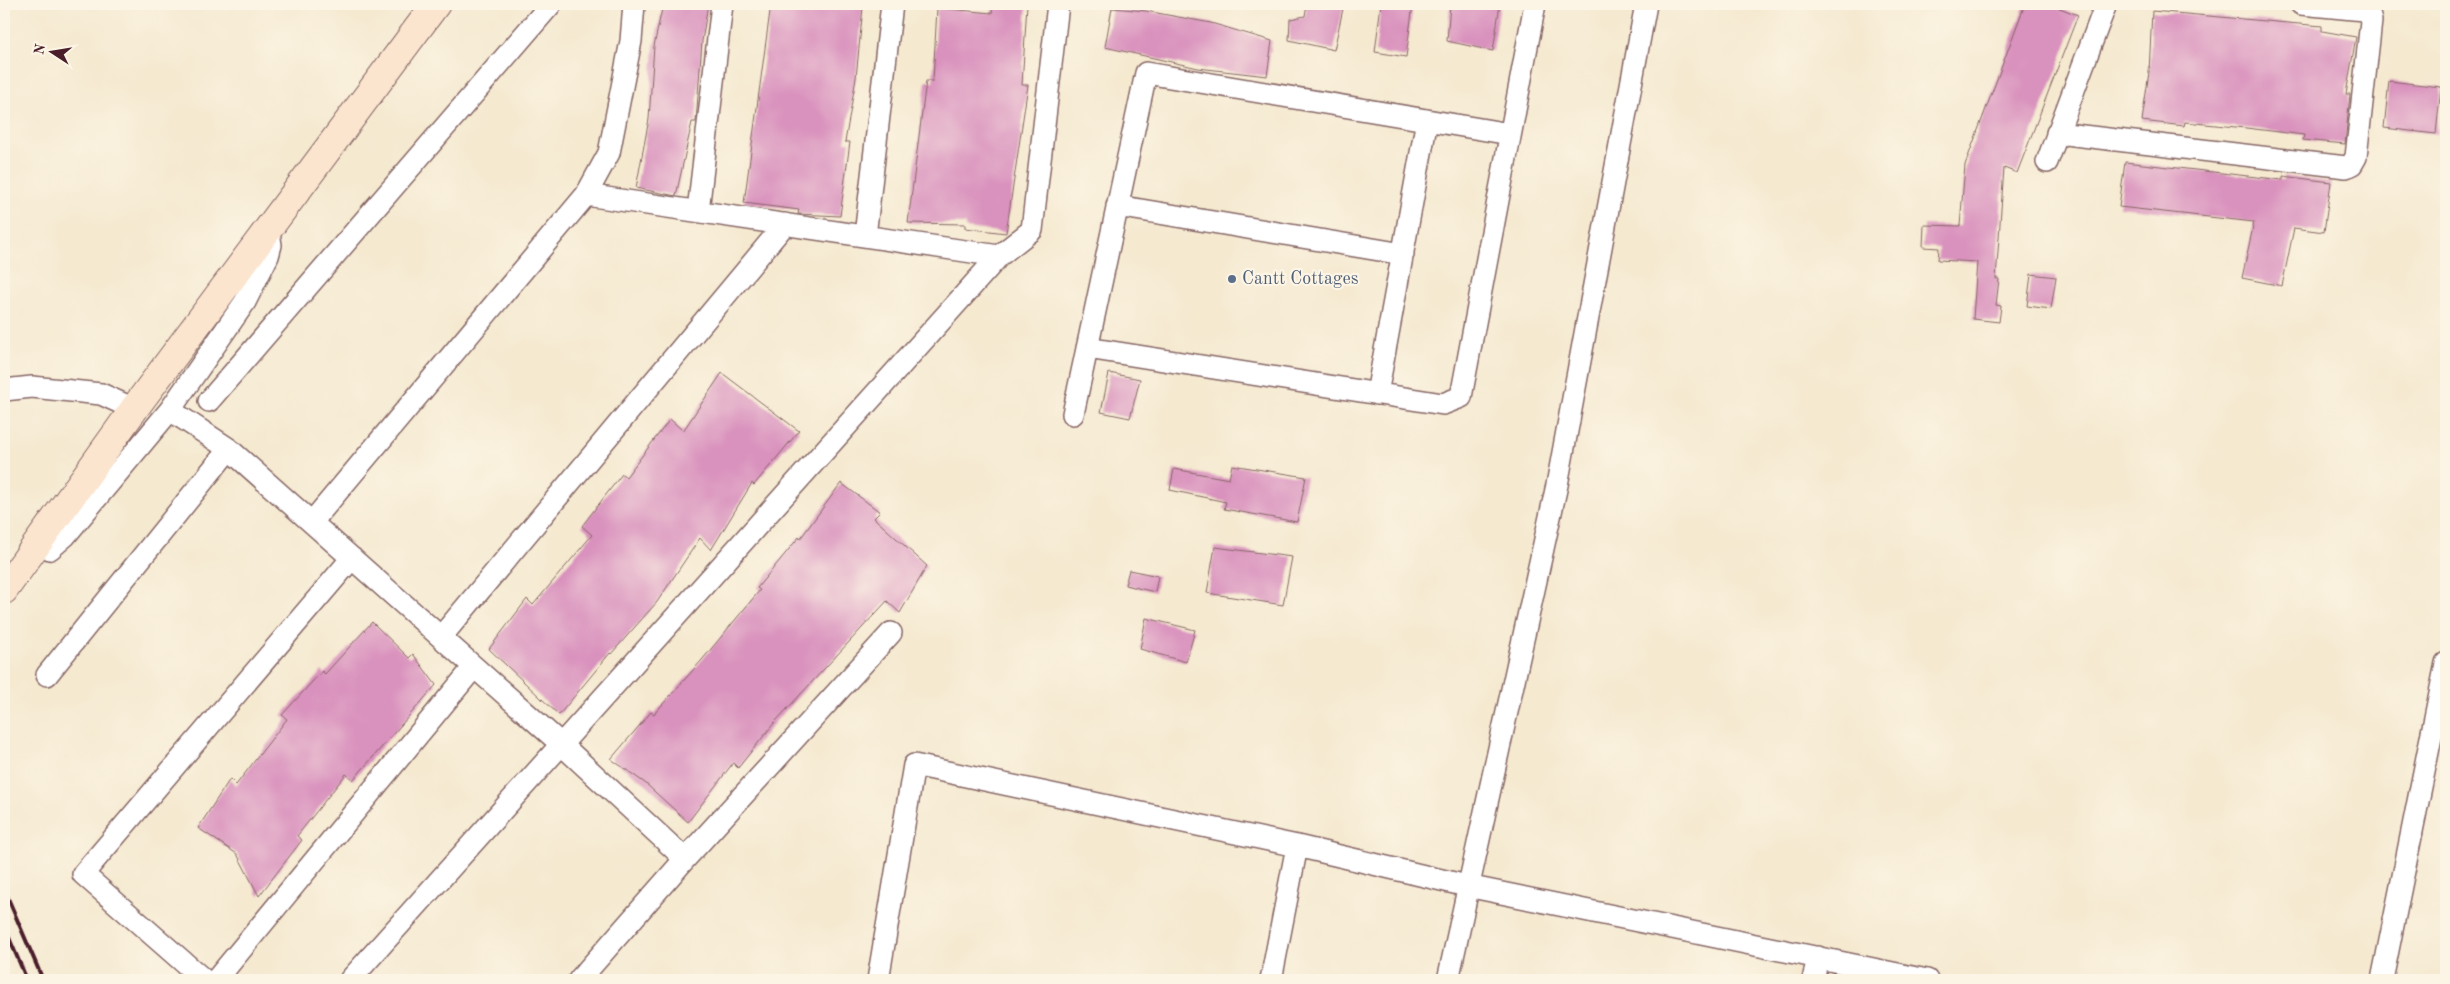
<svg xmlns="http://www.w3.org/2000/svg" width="2450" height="984" font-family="'Old Standard TT',serif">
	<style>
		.building { fill: #d991bd }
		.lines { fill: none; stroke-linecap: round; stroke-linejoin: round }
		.street-casing { stroke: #866665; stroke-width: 24 }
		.secondary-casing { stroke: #866665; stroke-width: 30 }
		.street { stroke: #fff; stroke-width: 21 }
		.secondary { stroke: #fbe5cf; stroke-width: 28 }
		.rail { stroke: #4a1f2b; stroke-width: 4 }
		.service-dot { fill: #5c6f8a; stroke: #fcf5e5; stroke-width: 2 }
		.labels { text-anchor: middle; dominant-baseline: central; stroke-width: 4.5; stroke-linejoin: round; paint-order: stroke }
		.service-label { font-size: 18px; fill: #4e5e75; stroke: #fcf5e5; text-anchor: start }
	</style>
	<rect width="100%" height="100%" fill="#fcf5e5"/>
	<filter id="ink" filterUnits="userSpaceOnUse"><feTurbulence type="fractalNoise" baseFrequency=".02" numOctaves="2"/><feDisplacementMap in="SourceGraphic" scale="10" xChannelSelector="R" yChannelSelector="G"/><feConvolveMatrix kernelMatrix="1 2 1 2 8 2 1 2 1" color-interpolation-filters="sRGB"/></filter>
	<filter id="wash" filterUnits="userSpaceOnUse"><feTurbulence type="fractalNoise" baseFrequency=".0096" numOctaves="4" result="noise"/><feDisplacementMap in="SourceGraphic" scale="20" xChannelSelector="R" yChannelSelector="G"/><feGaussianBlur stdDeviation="1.12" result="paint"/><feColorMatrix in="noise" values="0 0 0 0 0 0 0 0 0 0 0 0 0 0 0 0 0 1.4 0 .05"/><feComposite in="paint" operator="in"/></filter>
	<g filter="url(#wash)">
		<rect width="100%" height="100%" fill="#f5e9d0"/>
		<g id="blocks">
			<path class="building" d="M663,4H708L702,41L696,122H692L676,196L636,188L649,119L654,46Z
				M771,4H851L863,7L856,78L845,142H850L840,216L798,214L799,210L744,203Z
				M993,4H1027L1022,85H1028L1006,233L965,228V224L908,223L926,81H933L937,8L992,13Z
				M1307,4H1344L1334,50L1289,40L1290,19L1305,16Z
				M1381,4H1413L1406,57L1375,52Z
				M1450,4H1500L1493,51L1447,41Z
				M2025,4H2049L2078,15L2017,173L2004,168L1996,279H1999L1996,305L2001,306L1999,322L1973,319L1977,262L1938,260L1939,248L1923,247L1924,225L1960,226L1965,165Z
				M1112,8L1146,11L1211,23L1272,41L1267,76L1198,68L1105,47Z
				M2152,11L2322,26V31L2356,37L2346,94H2350L2345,144L2303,140L2304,135L2246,128L2185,122L2184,126L2142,121L2149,72Z
				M2389,81L2441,87L2436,134L2384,128Z
				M2125,162L2283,180V176L2331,182L2324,232L2294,228L2282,286L2242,278L2254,222L2119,207Z
				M2031,274L2056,277L2051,309L2027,306Z
				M722,373L799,431L754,485L752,483L711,550L700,538L657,602L611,654L610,653L559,715L489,649L527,599L533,605L592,535L582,526L622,474L626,477L670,419L683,431Z
				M1109,373L1140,379L1130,418L1101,412Z
				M1232,465L1306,477L1297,522L1224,509L1226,502L1170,490L1174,469L1229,479Z
				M841,483L880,512L874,518L927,566L900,613L887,601L775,722L738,768L733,763L688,822L645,783L611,759L651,712L654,714L702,660L760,590L757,588L799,537L800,539Z
				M1215,547L1292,557L1283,605L1207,593Z
				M1129,570L1158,576L1155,592L1125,585Z
				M1146,618L1195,630L1186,662L1140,649Z
				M372,622L409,658L413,654L436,685L353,780L346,774L297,836L302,840L259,896L237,854L198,828L230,779L236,785L287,719L282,715L322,671L325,674Z"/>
		</g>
	</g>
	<g filter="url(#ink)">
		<use href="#blocks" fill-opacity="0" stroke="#866665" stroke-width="1"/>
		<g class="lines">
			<g class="street-casing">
				<path id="street" d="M2057,133L2346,167L2352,164L2356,157L2371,21L2369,14L2364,10L2301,4
					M2047,162L2106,4
					M586,195L609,153L631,41L634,4
					M1117,206L1403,254
					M698,211L722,4
					M865,236L892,4
					M1087,348L1443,404L1461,397L1535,4
					M4,390L32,387L101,394L134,409
					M1377,394L1427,120
					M209,401L551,4
					M170,410L229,449L561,744L685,859
					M1073,414L1146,73L1510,134
					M312,522L586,195L999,256
					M39,544L50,549L65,536L170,410L245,302L268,256L271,245L270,239L266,235
					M441,637L785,224
					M47,675L229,449
					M204,980L83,874L352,558
					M216,980L474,667
					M350,980L999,256L1032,230L1058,4
					M579,980L685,859L891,633
					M878,980L914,765L1297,846L1467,886L1927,980
					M1271,980L1297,846
					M1448,980L1557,485L1646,4
					M1813,980L1818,957
					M2382,980L2446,663"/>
			</g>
			<g class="secondary-casing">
				<path id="secondary" d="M4,590L134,409L436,4"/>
			</g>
			<use href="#street" class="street"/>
			<use href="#secondary" class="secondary"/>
			<path class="rail" d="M4,889L43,980
				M4,926L27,980"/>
		</g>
	</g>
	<circle class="service-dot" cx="1232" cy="279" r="5"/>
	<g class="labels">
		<g class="service-label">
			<text x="1242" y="279">Cantt Cottages</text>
		</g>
	</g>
	<rect width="2450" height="984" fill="none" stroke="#fcf5e5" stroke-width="20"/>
	<g transform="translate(52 52) rotate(282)" stroke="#fcf5e5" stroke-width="4" paint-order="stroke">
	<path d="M0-4L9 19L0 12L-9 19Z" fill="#4a1f2b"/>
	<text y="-8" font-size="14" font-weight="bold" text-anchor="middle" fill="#4a1f2b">N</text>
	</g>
</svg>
